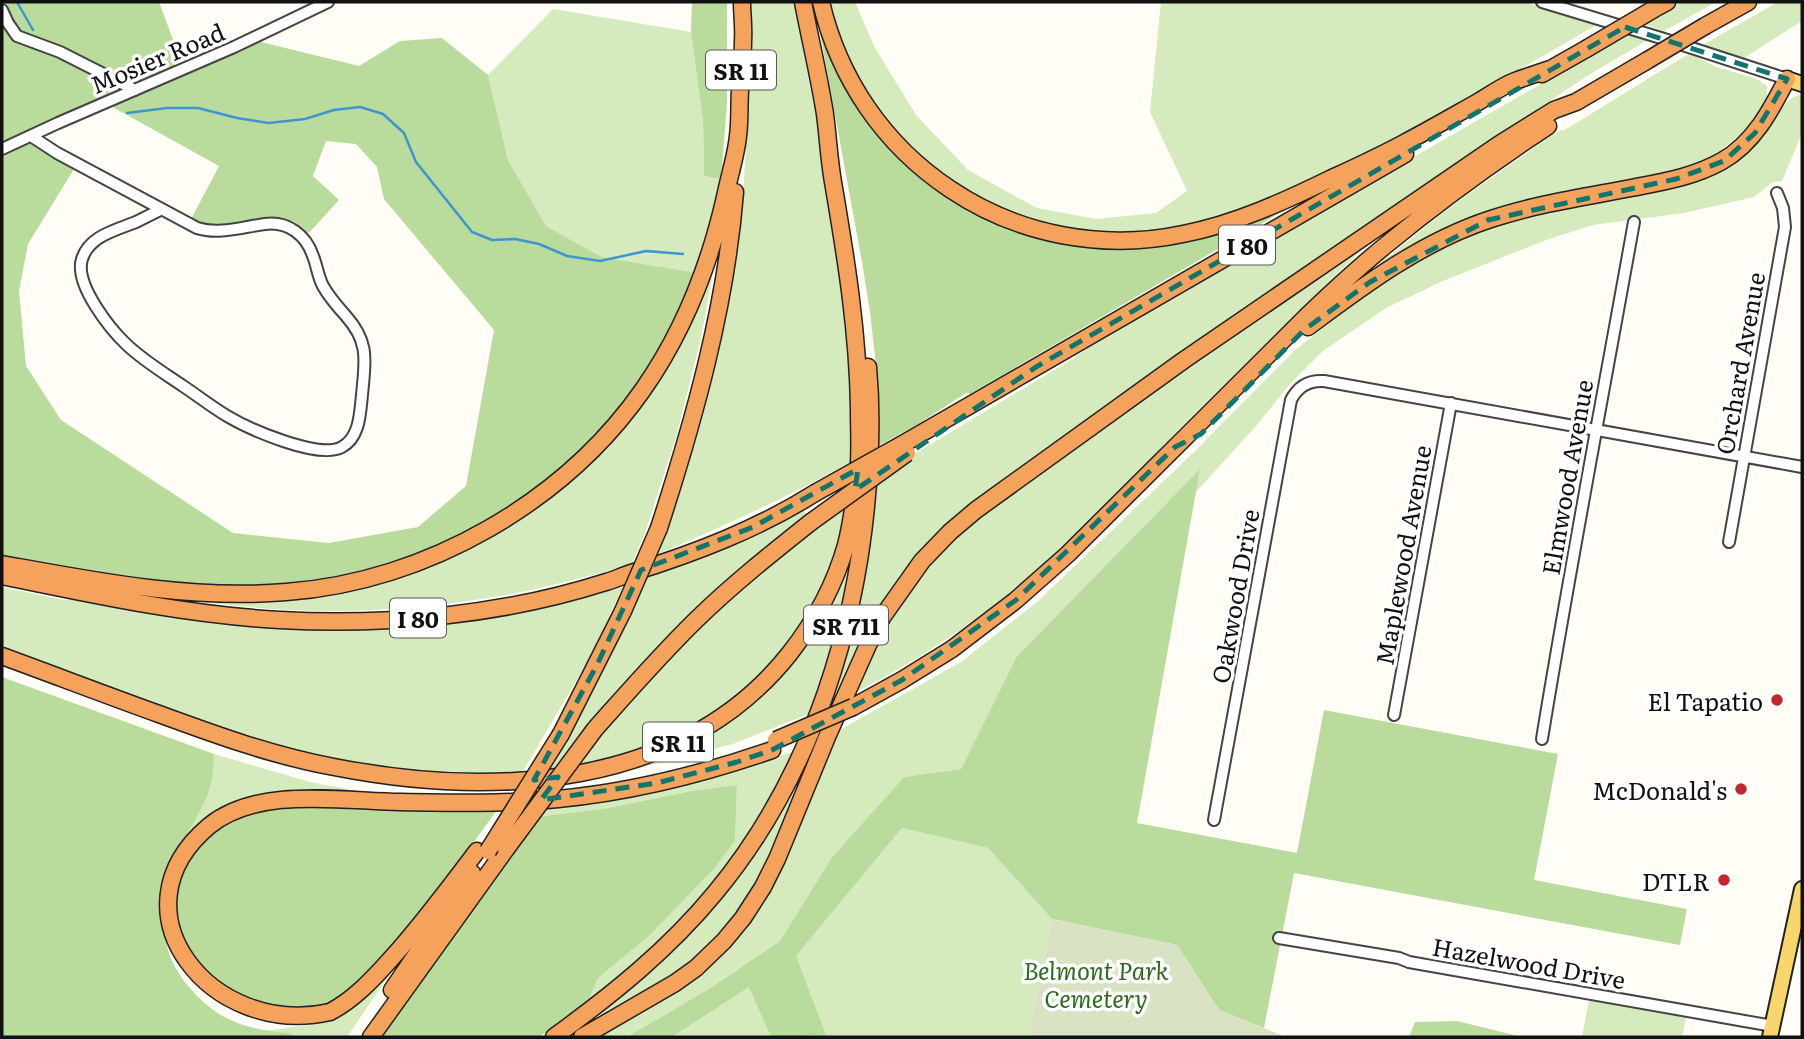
<svg xmlns="http://www.w3.org/2000/svg" width="1804" height="1039" font-family="Literata,serif">
	<style>
		.green { fill: #d5ebbd }
		.forest { fill: #b9dc9c }
		.cemetery { fill: #d9e3c4 }
		.lines { fill: none; stroke-linecap: round; stroke-linejoin: round }
		.stream { stroke: #3f96cf; stroke-width: 2.5 }
		.minor-casing { stroke: #444; stroke-width: 14 }
		.major-casing { stroke: #222; stroke-width: 18 }
		.highway-casing { stroke: #222; stroke-width: 19 }
		.minor { stroke: #fff; stroke-width: 10 }
		.major { stroke: #f9d66b; stroke-width: 14 }
		.highway { stroke: #f5a25d; stroke-width: 16 }
		.highway-bridge-casing { stroke: #222; stroke-width: 19; stroke-linecap: butt }
		.highway-bridge { stroke: #f5a25d; stroke-width: 16 }
		.marked { fill: none; stroke: #0f766e; stroke-width: 5; stroke-dasharray: 14 9; stroke-linejoin: round }
		.poi-dot { fill: #c4262e; stroke: #fff; stroke-width: 2.5 }
		.labels { text-anchor: middle; dominant-baseline: central; stroke-width: 7; stroke-linejoin: round; paint-order: stroke }
		.shield { fill: #fff; stroke: #585858; stroke-width: 2 }
		.shield-label { font-size: 23px; font-weight: bold; fill: #111 }
		.street-label { font-size: 24px; fill: #111; stroke: #fff }
		.poi-label { font-size: 24px; fill: #111; stroke: #fff; text-anchor: end }
		.park-label { font-size: 24px; font-style: italic; fill: #2f6b1f; stroke: #fff }
	</style>
	<rect width="100%" height="100%" fill="#fffdf5"/>
	<path class="green" d="M749,2H794L825,159L848,324L851,389L852,461C789,497 723,526 656,555C669,520 682,485 693,449C708,404 719,351 728,304C748,205 748,103 749,2Z
		M825,2H855L875,48L916,115L968,170L1013,195L1037,208L1096,219L1156,213L1187,191L1150,112L1161,2H1524L1598,24L1421,126L1329,172L1239,211L1201,225L1154,235L1069,231L1009,215L962,191L919,158L879,115L856,80Z
		M1682,2H1716L1664,31L1644,24Z
		M1778,2H1802V21L1744,58L1703,45Z
		M553,9L691,32L703,121L704,176L721,179L710,230L697,273L602,257L546,226L508,160L488,75Z
		M1628,34L1648,40L1587,76L1384,212L942,532L839,701L830,705L859,613L871,529L875,482L911,456L1071,360L1103,337L1161,302Z
		M1690,53L1714,66L1757,79L1767,86V97L1764,107L1747,129L1716,154L1703,161L1679,170L1631,181L1426,239L1377,266L1450,207L1545,140L1561,130L1563,131Z
		M1798,95L1802,96V133L1782,181L1771,183L1754,197L1684,213L1593,225L1546,240L1443,281L1386,308L1323,351L1290,384L1256,426L1196,492L1199,470L1017,656L961,769L904,777L832,857L780,941L712,987L627,1037H595L663,1000L710,967L746,930L772,886L838,731L961,662L1037,602L1193,453L1294,351L1361,298L1431,251L1477,231L1534,213L1696,182C1720,173 1743,160 1759,140C1771,125 1779,103 1798,95Z
		M1369,243C1305,305 1242,367 1179,429C1141,468 1104,509 1064,546C1001,604 932,654 856,692L870,658L888,621L924,568L966,526L1149,393Z
		M708,277L712,278L701,338L676,437L645,533L631,565C588,576 545,588 501,596C444,605 387,611 330,611C282,611 234,606 186,600V597L312,593L574,474Z
		M848,501L840,543L823,594L801,632L730,707L666,741L606,761L572,768L616,713L718,608Z
		M802,507L808,518L587,729L554,771L547,772L595,686L647,576L720,549Z
		M849,558C842,612 827,664 808,714L733,744L627,771L626,768L682,746L722,725L769,686Z
		M2,587L64,600L75,598L186,618L289,628H323L524,609L623,587L590,657L521,775C455,776 379,771 314,755C207,729 105,686 2,647Z
		M822,740L774,856L746,907L695,961L603,1020L599,1015C671,958 735,894 781,815C794,792 804,766 815,742Z
		M793,752C762,817 722,876 673,929C648,956 618,979 588,1002L598,978L648,937L714,869L735,841L737,785L691,791L608,808L536,817L543,807L697,781Z
		M214,754L310,782L378,795L270,794L177,854L210,789Z
		M902,828L988,848L1052,919L1028,1037H672L796,956Z
		M394,964L396,965L347,1037H293L288,1033L265,1031L310,1025L329,1018Z
		M1590,995L1687,1014L1682,1037H1582Z"/>
	<path class="forest" d="M2,2H159L184,69L8,146L2,136Z
		M692,2H727V103L721,179L704,176L703,121L691,32Z
		M818,22H820L853,95L969,207L1124,246L1300,201L970,394L966,393L918,424L878,446L876,365L870,312L862,262Z
		M442,38L488,75L508,160L546,226L602,257L697,273C679,313 661,354 635,389C572,474 467,550 364,573C324,582 268,588 227,588C151,588 76,570 2,557V155L30,139L74,169L28,244L19,291L26,366L61,420L233,533L329,543L418,527L466,486L494,330L384,199L377,167L356,144L326,141L313,176L339,200L309,233L293,221L266,217L225,225L190,221L219,166L109,105L257,41L359,66L400,41Z
		M1200,469L1137,823L1297,853L1324,710L1558,754L1534,880L1687,909L1680,945L1294,873L1264,1028L1219,1010L1177,945L1052,919L988,848L902,828L796,956L826,1035L771,1037L749,987L672,1037H627L712,987L780,941L832,857L904,777L961,769L1017,656Z
		M2,677L214,754C213,766 213,780 209,791C201,812 187,832 178,853C158,900 155,948 190,988C219,1022 246,1029 289,1033L293,1037H2Z
		M737,785L735,841L714,869L648,937L598,978L588,1002L539,1037H381L536,817L608,808L691,791Z
		M281,806L497,810L443,885L366,977L329,1006L249,1014L237,1010L215,997L200,982L173,913L178,886L184,865L202,839L227,821L254,810Z
		M1457,1021L1522,1037H1409L1415,1022Z"/>
	<path class="cemetery" d="M1052,919L1177,945L1219,1010L1286,1037H1028Z"/>
	<g class="lines">
		<path class="stream" d="M17,2L33,30
			M127,113L167,108H198L237,118L269,123L305,119L334,110L360,107L383,114L404,133L416,162L472,232L492,240L515,239L539,244L567,256L600,261L646,251L683,254"/>
		<g class="minor-casing">
			<path id="minor" d="M1542,2L1661,38L1787,79
				M2,10L8,23L17,36L60,52L135,90
				M31,136L57,153L197,228C219,235 242,227 265,224C288,221 306,235 313,256C317,266 318,277 323,286C329,297 337,306 346,316C370,343 365,361 362,395C360,413 360,437 342,447C319,460 249,429 227,416C212,407 198,396 183,386C164,373 144,361 127,345C110,329 74,284 82,259C89,236 116,230 136,222C144,218 152,214 160,210
				M2,149L58,123L234,47L328,2
				M1729,542L1785,227L1783,208L1777,193
				M1394,715L1451,403
				M1542,739C1570,567 1603,395 1634,222
				M1214,820L1291,400C1298,386 1309,380 1324,381L1802,467
				M1279,938L1399,958L1409,962L1773,1026"/>
		</g>
		<g class="major-casing">
			<path id="major" d="M1787,79L1802,84
				M1770,1037L1802,889"/>
		</g>
		<g class="highway-casing">
			<path id="highway" d="M821,2C839,79 884,145 950,189C1018,235 1103,251 1183,234C1235,224 1285,201 1332,178C1356,167 1380,156 1404,143C1429,130 1453,116 1478,102C1490,95 1502,86 1515,81C1526,77 1538,73 1550,69
				M1654,9L1667,2
				M1705,26L1748,2
				M1542,74L1586,49
				M1308,327C1364,285 1423,241 1491,219C1536,204 1584,197 1631,188C1662,182 1694,177 1722,161C1754,143 1771,110 1787,79
				M908,441L1405,154
				M659,528C694,420 726,307 735,192
				M2,564C96,581 190,600 286,592C357,587 427,564 488,529C619,454 692,342 725,197C729,177 736,156 738,136C740,122 739,106 740,91C741,75 743,58 743,41C744,28 742,15 742,2
				M2,576C94,595 186,615 280,620C387,626 503,615 606,582C614,580 622,576 631,573C695,553 758,529 815,493
				M2,656C54,675 106,695 159,714C216,735 274,756 334,767C492,798 682,790 790,653C815,621 835,584 846,545C853,518 856,490 859,462C860,445 859,427 859,409C858,332 846,258 833,182C829,159 828,137 825,114C819,76 810,39 803,2
				M853,707L902,680L952,649L1016,600L1068,554L1309,314C1334,290 1359,267 1386,245C1438,202 1492,163 1548,126
				M595,729C628,692 661,654 697,619C733,584 772,553 811,522
				M561,734L623,611
				M477,851C449,888 421,926 389,961C372,980 353,1000 330,1012C212,1039 108,911 209,826C258,786 341,801 400,802C453,803 506,804 558,799C631,792 703,774 772,750
				M392,990L472,873
				M371,1037L506,849
				M554,1037C613,994 668,950 715,893C813,775 861,619 869,467C871,434 871,400 868,367
				M582,1037L675,983L696,968L724,941L743,918L763,887L777,859L827,737L868,645L883,616L922,561L950,532L976,510L1184,360L1498,145L1554,110L1576,102L1648,60"/>
		</g>
		<use href="#minor" class="minor"/>
		<use href="#major" class="major"/>
		<use href="#highway" class="highway"/>
		<g class="highway-bridge-casing">
			<path id="highway-bridge" d="M1586,49L1654,9
				M1648,60L1705,26
				M815,493L908,441
				M811,522L907,453
				M623,611L659,528
				M776,740L853,707
				M506,849L595,729
				M488,851L561,734"/>
		</g>
		<use href="#highway-bridge" class="highway-bridge"/>
	</g>
	<path class="marked" d="M1625,27L1787,79L1755,133L1724,161L1676,179L1488,220L1370,282L1304,330L1201,434L1175,447L1016,600L902,680L772,750L737,762L657,783L541,800L558,777L534,780L597,665L641,570L753,527L858,469L855,490L1036,367Z"/>
	<g class="poi-dot">
		<circle cx="1777" cy="700" r="7"/>
		<circle cx="1741" cy="789" r="7"/>
		<circle cx="1724" cy="880" r="7"/>
	</g>
	<g class="labels">
		<g class="shield">
			<rect x="706" y="50.5" width="70" height="39" rx="5"/>
			<rect x="1219" y="225.5" width="56" height="39" rx="5"/>
			<rect x="390" y="598.5" width="56" height="39" rx="5"/>
			<rect x="804" y="605.5" width="84" height="39" rx="5"/>
			<rect x="643" y="722.5" width="70" height="39" rx="5"/>
		</g>
		<g class="shield-label">
			<text x="741" y="70">SR 11</text>
			<text x="1247" y="245">I 80</text>
			<text x="418" y="618">I 80</text>
			<text x="846" y="625">SR 711</text>
			<text x="678" y="742">SR 11</text>
		</g>
		<g class="street-label">
			<text transform="translate(157 57) rotate(-23)">Mosier Road</text>
			<text transform="translate(1739 363) rotate(-80)">Orchard Avenue</text>
			<text transform="translate(1566 477) rotate(-80)">Elmwood Avenue</text>
			<text transform="translate(1402 555) rotate(-80)">Maplewood Avenue</text>
			<text transform="translate(1234 596) rotate(-80)">Oakwood Drive</text>
			<text transform="translate(1529 962) rotate(10)">Hazelwood Drive</text>
		</g>
		<g class="poi-label">
			<text x="1763" y="700">El Tapatio</text>
			<text x="1727" y="789">McDonald's</text>
			<text x="1710" y="880">DTLR</text>
		</g>
		<g class="park-label">
			<text x="1096" y="969">Belmont Park<tspan x="1096" dy="28">Cemetery</tspan></text>
		</g>
	</g>
	<rect width="1804" height="1039" fill="none" stroke="#111111" stroke-width="7"/>
</svg>
